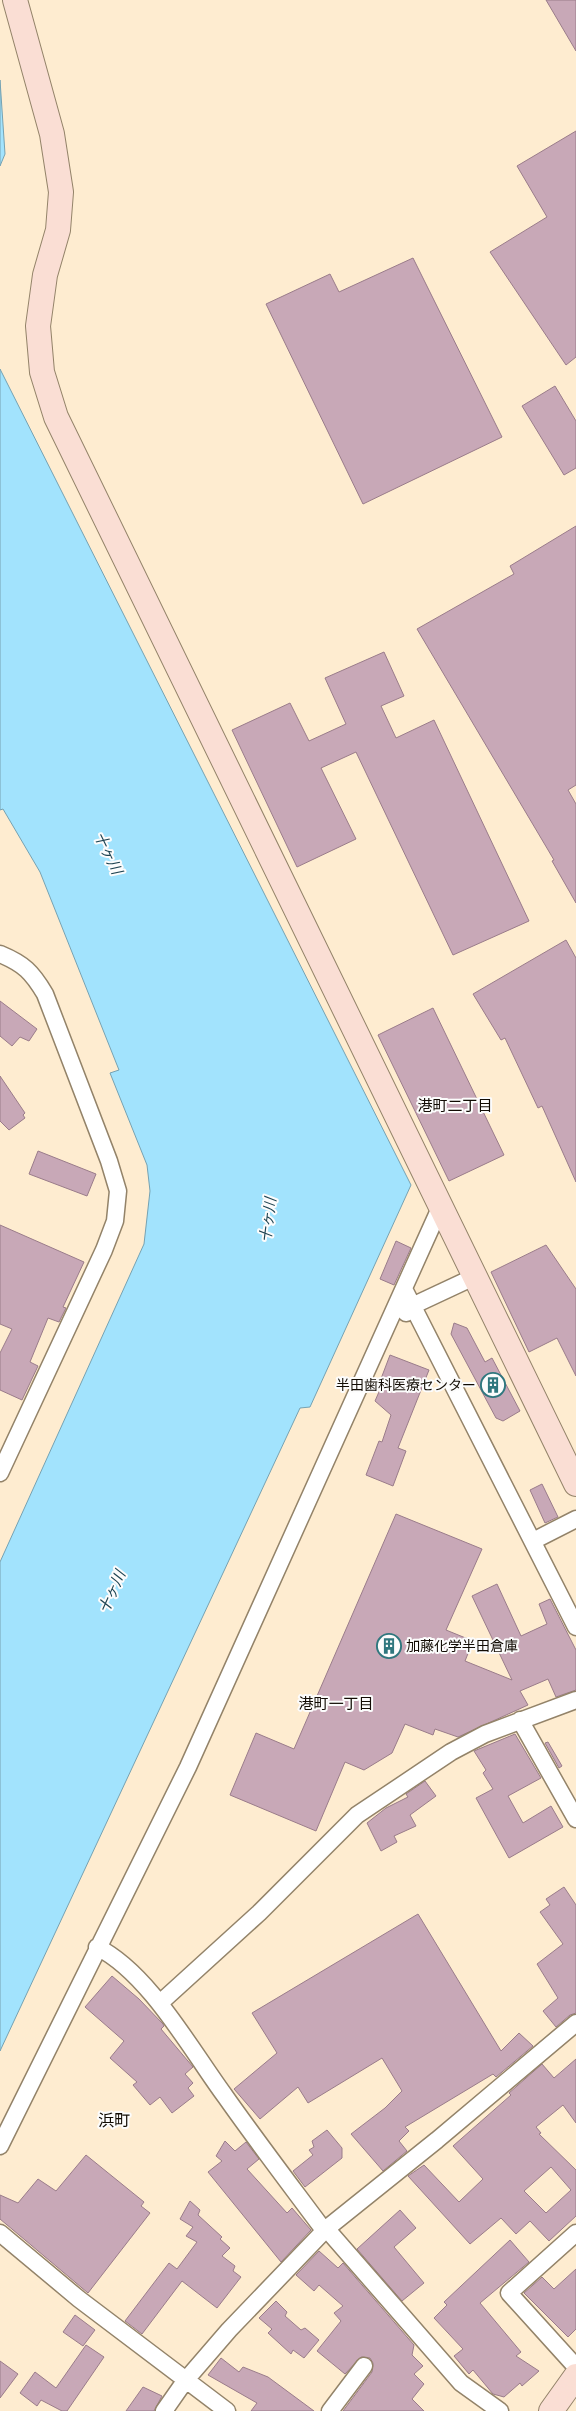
<svg xmlns="http://www.w3.org/2000/svg" width="576" height="2411" font-family="'Roboto Condensed','Noto Sans JP',sans-serif">
  <style>
    .water { fill: #a2e3fd; stroke: #76a2b2 }
    .building { fill: #c8a8b7; stroke: #9a7c8a; fill-rule: evenodd }
    .lines { fill: none; stroke-linecap: round; stroke-linejoin: round }
    .street-casing { stroke: #938369; stroke-width: 19 }
    .secondary-casing { stroke: #938369; stroke-width: 26 }
    .street { stroke: #fff; stroke-width: 16 }
    .secondary { stroke: #faded4; stroke-width: 24 }
    .labels { text-anchor: middle; dominant-baseline: central; stroke-width: 4; stroke-linejoin: round; paint-order: stroke }
    .poi-label { font-size: 14px; fill: #110b03; stroke: #fcfcfc; text-anchor: end }
    .water-label { font-size: 15px; font-style: italic; fill: #1e4452; stroke: #fcfcfc }
    .neighbourhood-label { font-size: 15px; fill: #110b03; stroke: #fcfcfc }
    .quarter-label { font-size: 16px; fill: #110b03; stroke: #fcfcfc }
  </style>
  <rect width="100%" height="100%" fill="#feecd0"/>
  <path class="water" d="M0,80L5,154L0,166Z
    M0,369L411,1185L310,1407L300,1408L0,2051V1562L144,1244L150,1191L147,1165L110,1073L119,1070L40,872L3,809L0,810Z"/>
  <path class="building" d="M546,0H576V51Z
    M576,131V357L566,365L490,252L547,217L517,166Z
    M413,258L502,437L363,504L266,304L330,274L339,292Z
    M555,386L576,421V468L564,475L522,406Z
    M576,526V785L568,790L576,804V903L552,861L554,860L417,629L514,574L510,566Z
    M384,652L404,696L381,706L396,738L434,720L529,921L453,955L356,752L321,768L356,839L297,867L232,730L290,703L309,741L346,724L325,678Z
    M566,940L576,958V1182L542,1106L538,1108L505,1038L501,1040L473,994Z
    M0,1001L37,1029L29,1041L20,1037L12,1046L0,1036Z
    M433,1008L504,1155L449,1181L378,1035Z
    M0,1076L25,1113L23,1115L25,1118L9,1130L0,1121Z
    M38,1151L96,1174L87,1196L29,1174Z
    M0,1225L84,1262L63,1307L66,1308L59,1322L48,1318L30,1362L38,1366L22,1400L0,1390V1353L12,1329L0,1324Z
    M396,1241L411,1248L394,1285L380,1279Z
    M546,1245L576,1289V1376L557,1338L529,1352L491,1272Z
    M454,1323L467,1328L485,1362L492,1358L520,1411L503,1421L496,1418L451,1334Z
    M390,1355L429,1370L398,1448L406,1451L393,1486L366,1475L379,1441L382,1442L391,1415L375,1401L382,1385L379,1384Z
    M542,1484L558,1517L545,1523L530,1490Z
    M396,1514L482,1549L446,1630L473,1641L465,1661L512,1680L472,1596L497,1584L521,1636L547,1624L539,1604L550,1599L576,1650V1690L556,1697L548,1679L520,1691L528,1705L458,1737L435,1729L433,1735L405,1724L392,1753L364,1770L345,1762L316,1831L230,1795L256,1733L294,1749Z
    M515,1734L541,1778L508,1796L523,1823L551,1806L563,1827L509,1858L476,1798L493,1789L483,1773L486,1770L474,1751Z
    M548,1742L562,1766L559,1768L545,1743Z
    M425,1781L436,1796L410,1815L416,1826L394,1836L397,1842L381,1851L367,1823L386,1808L408,1797L406,1794Z
    M564,1887L576,1905V2013L570,2015L556,2027L543,2011L558,1998L537,1964L563,1944L540,1912L550,1905L546,1899Z
    M418,1914L501,2051L519,2033L533,2046L496,2077L493,2074L405,2127L409,2131L399,2141L407,2151L383,2171L351,2134L385,2108L402,2091L382,2058L308,2103L298,2087L260,2119L234,2089L277,2053L252,2013Z
    M112,1976L139,1999L163,2024L164,2026L161,2029L193,2067L185,2074L193,2083L188,2088L194,2096L172,2113L160,2097L150,2105L133,2085L137,2082L110,2058L124,2041L85,2007Z
    M576,2059V2123L563,2105L536,2127L541,2133L539,2134L576,2170V2216L549,2241L530,2221L516,2234L501,2218L470,2244L408,2176L424,2165L459,2202L483,2179L453,2146L511,2095L509,2093L542,2064L554,2078ZM551,2167L571,2190L546,2213L524,2191Z
    M327,2130L342,2148V2158L305,2187L293,2171L313,2155L309,2150L314,2147L312,2141Z
    M225,2141L235,2151L246,2142L259,2159L247,2169L287,2213L292,2208L311,2230L281,2262L208,2172L222,2161L216,2156Z
    M86,2155L144,2202L141,2206L150,2213L88,2293L0,2219V2195L18,2203L38,2179L56,2191Z
    M190,2201L200,2210L198,2215L222,2237L220,2239L230,2248L222,2256L235,2266L233,2271L241,2277L217,2308L182,2281L142,2334L125,2321L169,2263L177,2269L197,2242L186,2236L193,2227L180,2219Z
    M400,2210L416,2228L394,2247L424,2283L402,2301L357,2249Z
    M510,2240L529,2262L480,2303L521,2352L516,2356L539,2371L522,2386L520,2383L504,2397L493,2394L473,2370L469,2374L454,2356L463,2349L434,2318L447,2305L444,2302Z
    M319,2251L338,2268L343,2263L414,2345L412,2355L423,2366L414,2374L424,2384L412,2399L424,2411H343L372,2372L373,2363L370,2358L361,2357L345,2374L317,2351L341,2321L334,2313L343,2306L319,2285L314,2291L296,2275Z
    M576,2269V2329L568,2337L524,2293L542,2277L554,2289Z
    M276,2301L287,2312L285,2316L301,2330L305,2328L319,2340L304,2358L293,2350L291,2354L268,2333L272,2329L259,2318Z
    M75,2315L95,2330L83,2346L63,2332Z
    M86,2345L104,2357L67,2411H62L41,2400L37,2406L20,2393L35,2372L56,2388Z
    M221,2358L239,2372L243,2367L268,2377L314,2411H251L257,2403L208,2375Z
    M0,2361L18,2374L0,2398Z
    M143,2387L162,2396L154,2411H126Z"/>
  <g class="lines">
    <defs>
      <path id="street" d="M0,954C24,964 32,972 45,994L109,1161L118,1191L115,1221L104,1250L0,1473
        M404,1289L576,1627
        M406,1313L412,1306L474,1277
        M533,1541L576,1519
        M520,1720L576,1819
        M97,1947C149,1973 191,2050 225,2096C256,2140 288,2182 320,2225L331,2234L461,2383L500,2411
        M160,2003L259,1913L357,1815L451,1752L485,1734L576,1700
        M0,2146L188,1767L440,1208
        M0,2233L79,2299L227,2411
        M576,2233L509,2293L576,2367
        M164,2411L185,2381L229,2330L326,2229L437,2140L576,2023
        M330,2411L364,2366"/>
      <path id="secondary" d="M15,0L52,134L61,192L58,230L45,275L38,326L42,372L56,417L576,1484
        M551,2411L576,2376"/>
    </defs>
    <use href="#street" class="street-casing"/>
    <use href="#secondary" class="secondary-casing"/>
    <use href="#street" class="street"/>
    <use href="#secondary" class="secondary"/>
  </g>
  <defs>
    <symbol id="building-ring" viewBox="-11 -11 22 22"><circle r="9.5" fill="#fcfcfc" stroke="#2f777e" stroke-width="1.5"/><path d="M-4-6H4V6H1V3H-1V6H-4ZM-2.5-4.3h1.7v1.8h-1.7ZM.8-4.3h1.7v1.8H.8ZM-2.5-1h1.7V.8h-1.7ZM.8-1h1.7V.8H.8Z" fill="#2f777e"/></symbol>
  </defs>
  <g fill-rule="evenodd">
    <use href="#building-ring" x="479" y="1371" width="28" height="28"/>
    <use href="#building-ring" x="375" y="1632" width="28" height="28"/>
  </g>
  <g class="labels">
    <g class="poi-label">
      <text x="476" y="1385">半田歯科医療センター</text>
      <text x="406" y="1646" text-anchor="start">加藤化学半田倉庫</text>
    </g>
    <g class="water-label">
      <text transform="translate(108 853) rotate(64)">十ヶ川</text>
      <text transform="translate(268 1220) rotate(-83)">十ヶ川</text>
      <text transform="translate(112 1592) rotate(-66)">十ヶ川</text>
    </g>
    <g class="neighbourhood-label">
      <text x="455" y="1106">港町二丁目</text>
      <text x="336" y="1704">港町一丁目</text>
    </g>
    <g class="quarter-label">
      <text x="114" y="2120">浜町</text>
    </g>
  </g>
</svg>
